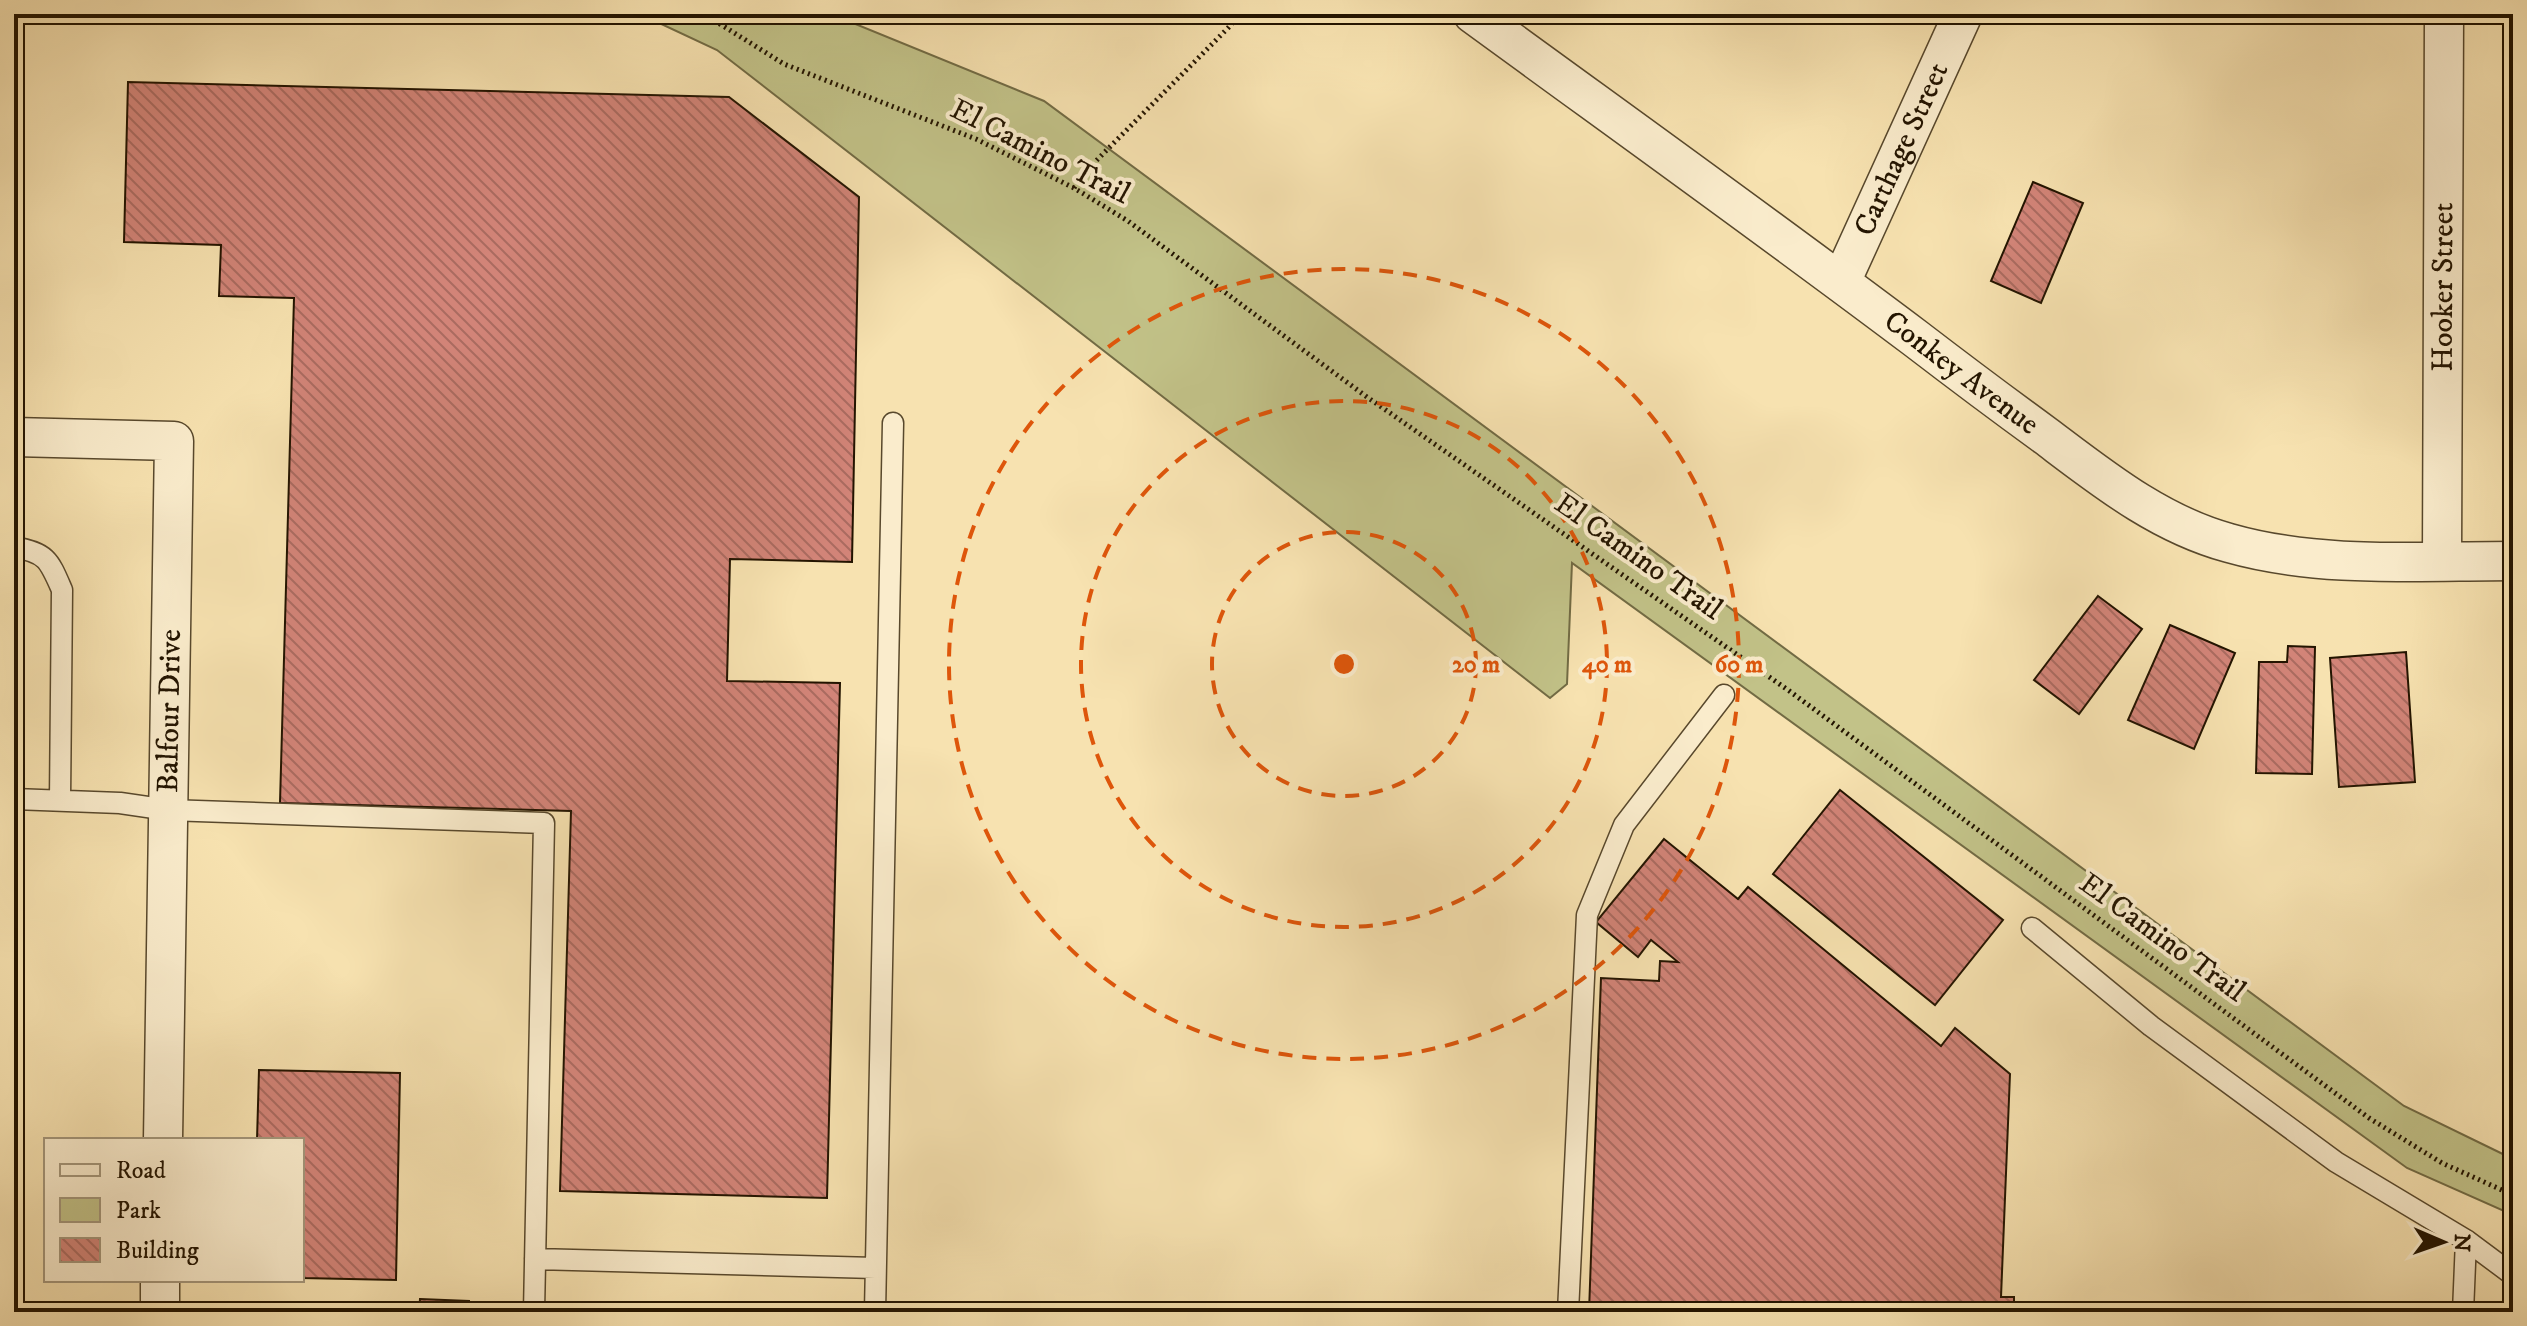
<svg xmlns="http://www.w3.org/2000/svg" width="2527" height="1326" font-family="'IM FELL DW Pica',serif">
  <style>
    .green { fill: #c2c288; stroke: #726b44; stroke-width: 2 }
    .building { fill: url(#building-back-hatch); stroke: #231400; stroke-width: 2 }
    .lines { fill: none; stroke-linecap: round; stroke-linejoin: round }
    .service-casing { stroke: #58482c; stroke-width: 23 }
    .minor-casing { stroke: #58482c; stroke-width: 41 }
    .path { stroke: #231400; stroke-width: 5; stroke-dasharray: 2 4; stroke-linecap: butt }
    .service { stroke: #faeccc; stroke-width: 20 }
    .minor { stroke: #faeccc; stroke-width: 38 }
    .ring { fill: none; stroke: #de560b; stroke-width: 4; stroke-dasharray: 14 10 }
    .labels { text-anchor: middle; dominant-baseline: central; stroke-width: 8; stroke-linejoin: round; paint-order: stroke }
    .street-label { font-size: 30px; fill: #231400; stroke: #faeccc }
    .centre { fill: #de560b; stroke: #faeccc; stroke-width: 4 }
    .ring-label { font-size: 24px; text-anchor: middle; font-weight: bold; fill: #de560b; stroke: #faeccc; stroke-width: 8; stroke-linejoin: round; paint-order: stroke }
  </style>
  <defs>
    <pattern id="building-back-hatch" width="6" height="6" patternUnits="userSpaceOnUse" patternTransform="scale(2)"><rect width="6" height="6" fill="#d28478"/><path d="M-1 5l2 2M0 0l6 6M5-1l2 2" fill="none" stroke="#aa6b60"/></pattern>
  </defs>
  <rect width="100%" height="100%" fill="#f7e2b0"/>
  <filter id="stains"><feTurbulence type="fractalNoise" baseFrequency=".0025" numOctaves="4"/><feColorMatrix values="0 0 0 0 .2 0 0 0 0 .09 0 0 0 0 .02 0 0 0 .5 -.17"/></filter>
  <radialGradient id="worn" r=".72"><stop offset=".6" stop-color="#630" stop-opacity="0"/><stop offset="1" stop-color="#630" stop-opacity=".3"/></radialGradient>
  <path class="green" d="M640,14H831L1044,101L2404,1106L2513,1159V1215L2407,1168L1572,563L1567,684L1550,698L717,50Z"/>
  <path class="building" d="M128,82L729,97L859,197L852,562L730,559L727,681L840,683L827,1198L560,1191L571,811L280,803L294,298L219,296L221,245L124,242Z
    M2033,182L2083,203L2041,303L1991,281Z
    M2098,596L2142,629L2079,714L2034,680Z
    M2170,625L2235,653L2194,749L2128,720Z
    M2288,646L2315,647L2312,774L2256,773L2259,662H2287Z
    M2406,652L2415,782L2339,787L2330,658Z
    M1840,790L2003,920L1935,1005L1773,874Z
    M1664,839L1738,899L1748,887L1941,1046L1955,1028L2010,1074L2001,1297H2014V1312H1589L1601,978L1659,981L1660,961L1678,962L1651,940L1638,957L1596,922Z
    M259,1070L400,1073L396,1280L302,1278V1140H257Z
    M420,1299L469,1301V1312H419Z"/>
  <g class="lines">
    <defs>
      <path id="service" d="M14,547C47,553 49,560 62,590L60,800
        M14,799L120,803L168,810L544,823L534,1312
        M2032,928L2151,1026L2336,1162L2466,1240L2463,1312
        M2466,1240L2513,1275
        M535,1259L875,1268
        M875,1312L893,423
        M1568,1312L1587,915L1624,825L1724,695"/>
      <g id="minor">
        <path id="s1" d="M1473,14C1621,122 1769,228 1915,338C1958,371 2002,404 2046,436C2103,479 2159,524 2229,543C2320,569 2419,561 2513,561"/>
        <path id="s2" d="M1841,282L1963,14"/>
        <path d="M14,437L174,441L163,1140"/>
        <path id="s3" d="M2442,561L2444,14"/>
        <path d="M160,1312V1280"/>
      </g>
    </defs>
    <use href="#service" class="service-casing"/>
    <use href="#minor" class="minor-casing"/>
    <path class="path" d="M704,14L784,64L976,139L1074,188L1128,221L1367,397L1788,690L2369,1118L2442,1163L2513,1195
      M1074,188L1081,176L1228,28L1240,14"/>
    <use href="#service" class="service"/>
    <use href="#minor" class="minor"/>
  </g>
  <g class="ring">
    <circle cx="1344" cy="664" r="132"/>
    <circle cx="1344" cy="664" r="263"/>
    <circle cx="1344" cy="664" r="395"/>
  </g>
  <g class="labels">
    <g class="street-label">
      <text stroke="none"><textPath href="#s2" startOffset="146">Carthage Street</textPath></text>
      <text transform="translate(1040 152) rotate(27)">El Camino Trail</text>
      <text stroke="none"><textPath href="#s3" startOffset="274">Hooker Street</textPath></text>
      <text stroke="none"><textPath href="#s1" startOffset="606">Conkey Avenue</textPath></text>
      <text transform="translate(1638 557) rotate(35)">El Camino Trail</text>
      <text transform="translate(170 711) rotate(-89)">Balfour Drive</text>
      <text transform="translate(2162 938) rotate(36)">El Camino Trail</text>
    </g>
  </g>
  <circle cx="1344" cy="664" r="12" class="centre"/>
  <g class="ring-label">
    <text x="1476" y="672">20 m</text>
    <text x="1607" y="672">40 m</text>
    <text x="1739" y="672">60 m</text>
  </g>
  <rect width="2527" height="1326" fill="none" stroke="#f7e2b0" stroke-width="48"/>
  <rect x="16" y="16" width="2495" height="1294" fill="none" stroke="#231400" stroke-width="4"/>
  <rect x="24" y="24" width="2479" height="1278" fill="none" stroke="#231400" stroke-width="2"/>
  <rect x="44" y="1138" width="260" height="144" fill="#faeccc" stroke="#a4967a" stroke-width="2"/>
  <rect x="60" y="1164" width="40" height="12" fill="#faeccc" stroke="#a4967a" stroke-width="2"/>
  <text x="116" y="1178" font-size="24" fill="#231400">Road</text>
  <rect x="60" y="1198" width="40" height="24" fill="#c2c288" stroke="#a4967a" stroke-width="2"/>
  <text x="116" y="1218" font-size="24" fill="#231400">Park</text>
  <rect x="60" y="1238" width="40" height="24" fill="url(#building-back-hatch)" stroke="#a4967a" stroke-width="2"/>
  <text x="116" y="1258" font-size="24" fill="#231400">Building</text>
  <g transform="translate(2443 1242) rotate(92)" stroke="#faeccc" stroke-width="6" paint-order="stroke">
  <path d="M0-6L14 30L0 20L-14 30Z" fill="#231400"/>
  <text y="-12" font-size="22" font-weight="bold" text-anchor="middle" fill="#231400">N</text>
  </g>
  <rect width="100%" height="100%" filter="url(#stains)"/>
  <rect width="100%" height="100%" fill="url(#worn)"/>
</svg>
